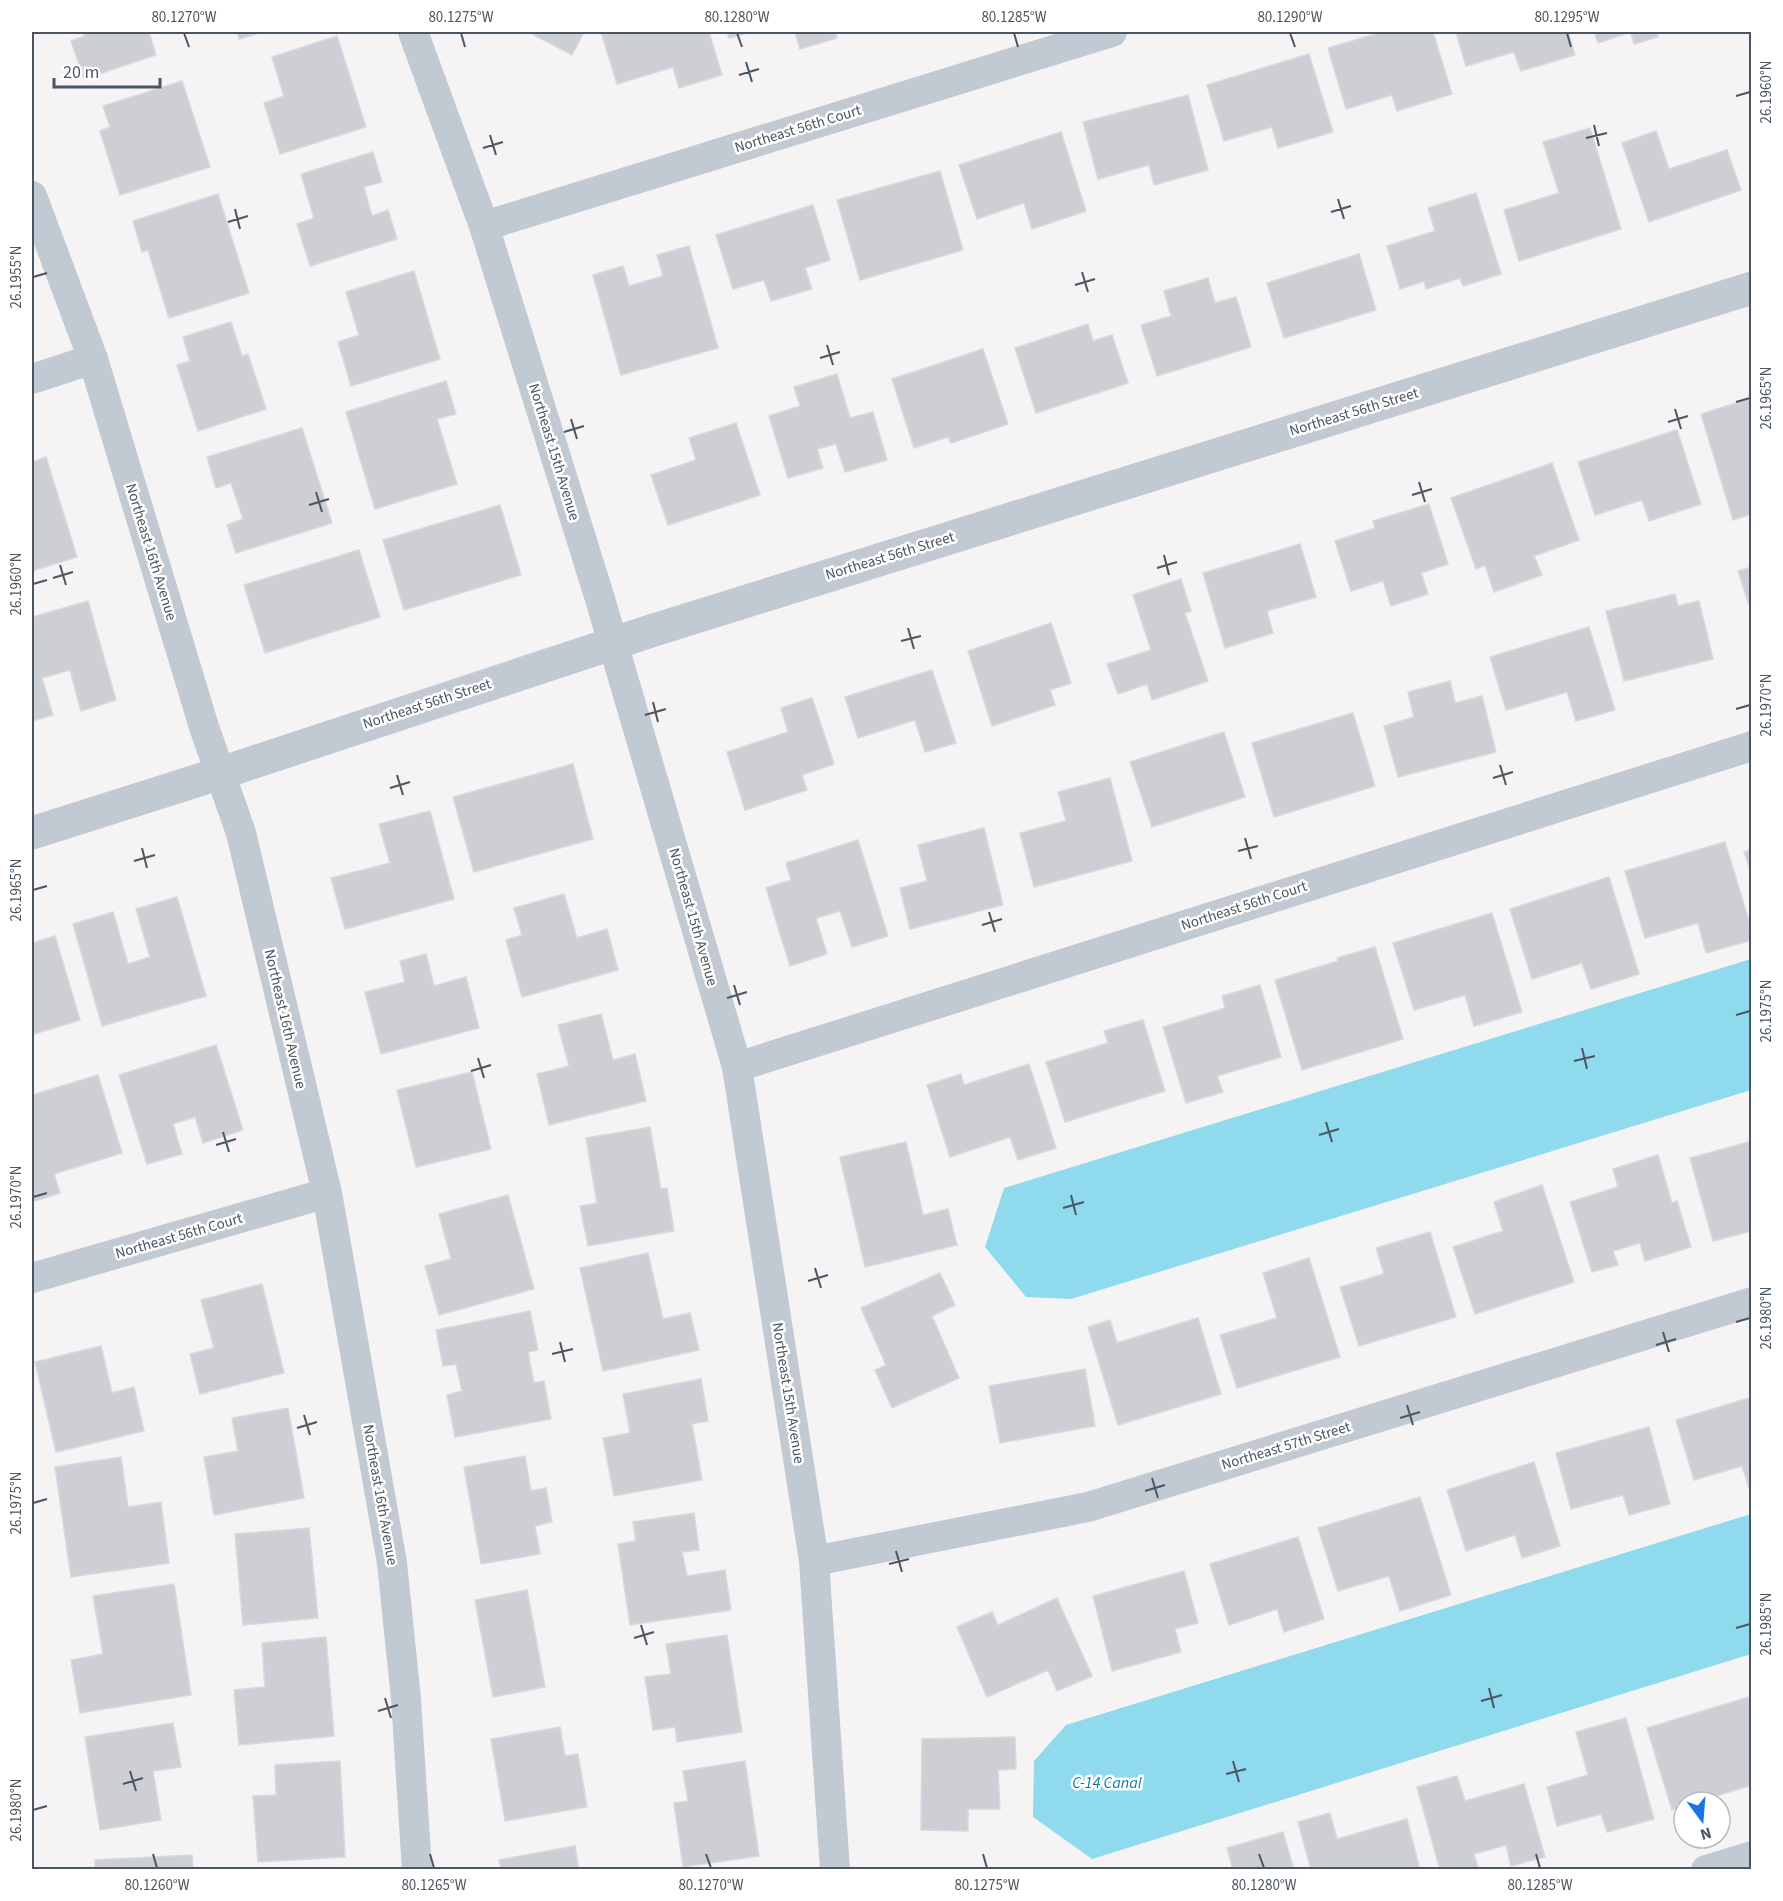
<svg xmlns="http://www.w3.org/2000/svg" width="1783" height="1901" font-family="'Source Sans 3',sans-serif">
  <style>
    .water { fill: #90daee }
    .building { fill: #cdcfd5; stroke: #d7d9de; stroke-width: 1.5 }
    .lines { fill: none; stroke-linecap: round; stroke-linejoin: round }
    .minor { stroke: #c1cad2; stroke-width: 30 }
    .tertiary { stroke: #c1cad2; stroke-width: 33 }
    .ticks { fill: none; stroke: #4a5661; stroke-width: 2 }
    .labels { text-anchor: middle; dominant-baseline: central; stroke-width: 5; stroke-linejoin: round; paint-order: stroke }
    .street-label { font-size: 15px; fill: #4a5661; stroke: #fff }
    .water-label { font-size: 16px; font-style: italic; fill: #0c7c9b; stroke: #fff }
    .neatline { fill: none; stroke: #4a5661; stroke-width: 2 }
    .ticks-label { font-size: 15px; text-anchor: middle; fill: #4a5661 }
  </style>
  <rect width="100%" height="100%" fill="#f5f3f3"/>
  <path class="water" d="M1751,959V1090L1071,1299L1026,1297L985,1247L1004,1188Z
    M1751,1514V1654L1092,1859L1033,1817L1034,1761L1066,1725Z"/>
  <path class="building" d="M83,32H149L156,55L84,79L71,41L84,36Z
    M237,32H263L239,39Z
    M533,32H584L572,55L532,34Z
    M601,32H709L722,75L679,88L673,67L617,84Z
    M727,32H751L729,38Z
    M795,32H835L837,38L800,49Z
    M1382,32H1433L1452,94L1397,111L1392,95L1346,109L1328,48Z
    M1456,32H1568L1575,55L1521,71L1514,52L1466,66Z
    M1594,32H1657L1658,37L1634,44L1631,32L1598,43Z
    M337,36L366,127L280,154L264,103L284,96L272,57Z
    M1309,54L1333,132L1278,148L1272,127L1224,141L1207,85Z
    M182,81L210,167L120,195L100,131L110,127L103,106Z
    M1188,95L1208,170L1154,185L1149,165L1098,179L1083,122Z
    M1590,128L1621,229L1519,261L1504,210L1559,193L1543,142Z
    M1656,131L1669,169L1727,150L1741,190L1649,222L1622,143Z
    M1061,132L1086,211L1032,229L1024,203L977,219L959,165Z
    M373,152L382,182L364,187L372,216L388,210L397,239L310,266L297,224L314,218L301,174Z
    M940,171L963,250L860,280L837,200Z
    M1476,193L1501,274L1463,286L1460,278L1426,289L1424,281L1400,289L1387,246L1435,231L1428,208Z
    M218,194L249,293L169,318L148,250L142,252L133,221Z
    M813,205L830,260L805,268L812,289L771,301L764,280L733,289L716,235Z
    M689,246L718,348L621,375L593,275L623,266L629,286L663,276L657,255Z
    M1359,254L1376,310L1284,338L1267,283Z
    M414,271L440,359L351,386L338,342L359,335L346,292Z
    M1208,278L1215,303L1236,297L1251,347L1157,376L1141,325L1171,316L1164,291Z
    M231,322L242,356L248,354L266,409L198,431L177,365L190,361L183,337Z
    M1088,324L1093,341L1112,335L1128,383L1036,413L1015,348Z
    M983,349L1008,424L951,443L948,437L914,448L892,379Z
    M837,374L850,418L873,412L887,460L845,472L836,444L817,449L823,468L788,478L769,416L800,406L794,387Z
    M446,381L456,414L437,419L457,484L375,509L346,412Z
    M1752,398V514L1733,520L1701,414Z
    M736,423L760,495L668,525L651,475L696,460L689,438Z
    M302,428L332,523L236,553L227,525L243,519L231,483L216,488L207,457Z
    M1677,430L1701,504L1649,521L1642,500L1595,515L1578,462Z
    M46,457L77,557L32,571V462Z
    M1552,463L1579,540L1534,556L1542,575L1494,592L1485,565L1476,569L1451,498Z
    M1429,504L1448,564L1421,573L1428,594L1391,606L1383,581L1351,591L1335,541L1375,528L1373,521Z
    M500,505L521,575L404,610L383,540Z
    M1300,544L1316,597L1267,611L1273,633L1225,648L1203,573Z
    M359,550L380,617L265,653L244,585Z
    M1752,567V614L1738,571Z
    M1181,579L1191,611L1185,613L1208,681L1152,700L1147,684L1118,694L1107,664L1151,650L1133,595Z
    M1675,594L1678,606L1699,601L1713,659L1624,681L1606,611Z
    M88,601L116,700L81,711L70,670L42,678L53,715L32,721V617Z
    M1051,623L1071,683L1050,690L1055,705L992,726L968,651Z
    M1589,627L1615,710L1576,721L1567,692L1506,710L1490,657Z
    M932,670L956,743L925,752L915,720L858,738L845,697Z
    M1450,681L1455,703L1482,696L1496,752L1398,777L1384,726L1414,717L1408,692Z
    M812,698L834,764L802,775L807,790L745,810L727,752L788,732L781,708Z
    M1353,713L1375,786L1274,817L1252,743Z
    M1224,732L1245,797L1152,827L1130,762Z
    M573,764L593,839L474,872L453,797Z
    M1110,778L1132,861L1034,887L1020,833L1066,821L1058,792Z
    M430,811L454,899L345,929L331,878L390,863L379,824Z
    M984,828L1003,905L910,929L900,888L927,881L918,845Z
    M858,840L888,936L852,947L840,911L816,918L827,954L790,966L766,888L791,880L786,863Z
    M1725,842L1752,931V940L1706,953L1698,923L1645,938L1625,871Z
    M1752,849V875L1744,852Z
    M1609,877L1639,974L1591,989L1582,963L1532,979L1510,909Z
    M564,894L577,938L607,929L618,970L522,997L506,940L522,935L514,908Z
    M177,897L206,996L102,1026L73,924L113,912L128,964L150,957L136,909Z
    M1492,913L1522,1012L1474,1026L1465,995L1414,1010L1393,943Z
    M55,936L80,1020L34,1034L32,1026V943Z
    M1375,947L1403,1039L1302,1070L1275,980L1338,961L1337,958Z
    M426,954L434,986L466,977L479,1028L381,1054L365,992L405,982L400,961Z
    M1260,985L1281,1057L1217,1076L1223,1092L1186,1103L1163,1027L1225,1008L1222,996Z
    M601,1014L613,1060L635,1054L646,1101L549,1125L537,1074L569,1066L558,1025Z
    M1143,1020L1165,1091L1065,1122L1046,1062L1108,1043L1104,1031Z
    M216,1045L243,1130L203,1143L195,1117L173,1124L182,1154L147,1164L119,1075Z
    M1029,1064L1056,1148L1018,1160L1010,1137L950,1157L927,1085L961,1074L964,1085Z
    M472,1072L491,1149L416,1167L397,1090Z
    M98,1075L122,1153L54,1174L60,1193L32,1202V1095Z
    M650,1127L661,1189L667,1188L674,1231L588,1246L580,1206L597,1203L586,1138Z
    M1752,1141V1231L1713,1241L1690,1158Z
    M906,1142L923,1215L948,1209L957,1245L865,1267L840,1157Z
    M1658,1155L1672,1203L1677,1201L1691,1247L1645,1261L1640,1243L1613,1251L1618,1265L1592,1272L1570,1202L1618,1187L1613,1169Z
    M1542,1185L1574,1282L1475,1314L1453,1247L1503,1231L1494,1202Z
    M508,1195L534,1289L439,1315L425,1266L451,1259L439,1214Z
    M1430,1232L1456,1317L1359,1346L1340,1287L1384,1274L1376,1248Z
    M648,1253L663,1319L690,1313L699,1350L603,1371L580,1268Z
    M1309,1258L1340,1357L1237,1388L1220,1335L1277,1318L1263,1273Z
    M940,1273L955,1305L932,1316L959,1378L892,1408L875,1370L886,1365L861,1308Z
    M262,1284L284,1373L200,1394L190,1354L214,1348L201,1300Z
    M530,1311L538,1350L528,1352L534,1383L544,1381L551,1419L455,1437L447,1395L462,1391L456,1364L443,1366L436,1330Z
    M1198,1318L1221,1394L1118,1425L1088,1327L1110,1320L1117,1343Z
    M101,1346L112,1393L134,1387L144,1431L56,1452L35,1362Z
    M1085,1369L1095,1426L1000,1443L989,1386Z
    M701,1379L708,1421L692,1424L702,1480L614,1496L603,1438L630,1433L623,1394Z
    M1752,1397V1488H1749L1742,1466L1694,1480L1676,1420Z
    M288,1408L304,1498L214,1515L204,1457L238,1451L232,1418Z
    M1649,1427L1670,1504L1629,1515L1623,1495L1571,1509L1556,1453Z
    M525,1456L531,1491L546,1488L552,1522L535,1526L540,1554L481,1564L464,1467Z
    M121,1457L128,1507L161,1502L169,1563L71,1577L55,1467Z
    M1534,1462L1560,1546L1522,1558L1515,1535L1466,1551L1447,1490Z
    M1420,1497L1451,1595L1400,1611L1389,1576L1338,1591L1318,1528Z
    M694,1513L699,1550L682,1552L687,1576L725,1570L731,1610L630,1625L618,1544L636,1541L633,1522Z
    M309,1528L318,1618L243,1625L235,1534Z
    M1298,1537L1324,1619L1284,1632L1277,1609L1229,1625L1210,1564Z
    M1184,1571L1198,1623L1175,1629L1181,1652L1112,1671L1093,1596Z
    M174,1584L191,1695L80,1713L71,1660L103,1654L93,1596Z
    M527,1590L545,1687L493,1697L475,1600Z
    M1057,1598L1092,1676L1057,1691L1048,1670L987,1697L957,1627L992,1612L998,1625Z
    M727,1635L742,1732L677,1742L675,1727L653,1730L645,1677L671,1674L666,1644Z
    M326,1637L334,1736L239,1745L234,1690L265,1687L262,1643Z
    M1749,1697L1752,1704V1785L1697,1802H1684V1806L1672,1810L1647,1728Z
    M1626,1718L1654,1819L1607,1832L1601,1814L1557,1826L1547,1787L1588,1775L1576,1732Z
    M173,1723L181,1767L153,1771L161,1820L100,1830L85,1737Z
    M560,1727L565,1756L578,1754L587,1807L505,1821L491,1739Z
    M1015,1737L1016,1769L998,1770L1000,1809H968V1831L921,1830L922,1739Z
    M340,1761L345,1857L258,1862L253,1796L276,1795L275,1765Z
    M745,1761L759,1856L683,1867L674,1803L688,1801L683,1771Z
    M1457,1776L1465,1801L1524,1784L1545,1857L1511,1866L1506,1845L1474,1854L1479,1870H1440L1417,1787Z
    M1330,1813L1337,1839L1407,1819L1420,1870H1311L1298,1822Z
    M1283,1832L1294,1870H1233L1227,1848Z
    M575,1846L579,1870H501L499,1860Z
    M192,1855L193,1870H95V1860Z"/>
  <g class="lines">
    <path class="minor" d="M413,32L484,226L600,599L737,1067L814,1561L835,1870
      M32,196L93,359L204,727L241,833L327,1193L392,1563L406,1699L417,1870
      M484,226L1112,32
      M32,379L93,359
      M737,1067L1752,746
      M32,1278L327,1193
      M814,1561L1088,1507L1752,1302
      M1706,1870L1752,1856"/>
    <path class="tertiary" d="M32,833L221,773L654,630L1752,288"/>
  </g>
  <path class="ticks" d="M184,33L189,47M461,33L465,47M737,33L742,47M1014,33L1018,47M1290,33L1295,47M1567,33L1571,47M746,62L752,82M739,75L759,69M1736,96L1750,92M1594,125L1599,146M490,135L496,155M1586,138L1607,133M483,148L503,142M1338,199L1344,219M235,209L240,229M1331,212L1351,206M228,222L248,216M1082,272L1088,292M33,277L47,273M1075,285L1095,279M827,345L833,365M820,358L840,352M1736,402L1750,398M1675,409L1681,429M571,419L577,439M1668,422L1688,416M564,432L584,426M1419,482L1425,502M316,492L322,512M1412,495L1432,489M309,505L329,499M1164,555L1169,575M60,565L66,585M1157,568L1177,562M53,578L73,572M33,584L47,580M908,628L914,649M901,641L921,636M653,702L658,722M1736,709L1750,705M645,715L666,709M1500,765L1506,785M397,775L403,795M1493,778L1513,772M390,788L410,782M1245,838L1251,859M142,848L147,868M1238,851L1258,846M134,861L155,855M33,890L47,886M989,912L995,932M982,925L1002,919M734,985L740,1005M727,998L747,992M1736,1015L1750,1011M1582,1048L1587,1069M478,1058L484,1078M1574,1061L1595,1056M471,1071L491,1065M1326,1122L1332,1142M223,1132L229,1152M1319,1135L1339,1129M216,1145L236,1139M1071,1195L1076,1215M33,1197L47,1193M1063,1208L1084,1202M815,1268L821,1288M808,1281L828,1275M1736,1322L1750,1318M1663,1332L1669,1352M560,1342L565,1362M1656,1345L1676,1339M552,1354L573,1349M1407,1405L1413,1425M304,1415L310,1435M1400,1418L1420,1412M297,1428L317,1422M1152,1478L1158,1498M1145,1491L1165,1485M33,1503L47,1499M896,1551L902,1572M889,1564L909,1559M641,1625L647,1645M1736,1628L1750,1624M634,1638L654,1632M1489,1688L1494,1708M385,1698L391,1718M1481,1701L1502,1695M378,1711L398,1705M1233,1761L1239,1782M130,1771L136,1791M1226,1774L1246,1769M123,1784L143,1778M33,1810L47,1806M153,1854L157,1868M430,1854L434,1868M706,1854L711,1868M983,1854L987,1868M1259,1854L1264,1868M1536,1854L1540,1868"/>
  <g class="labels">
    <g class="street-label">
      <text transform="translate(798 129) rotate(-17)">Northeast 56th Court</text>
      <text transform="translate(1354 412) rotate(-17)">Northeast 56th Street</text>
      <text transform="translate(554 452) rotate(73)">Northeast 15th Avenue</text>
      <text transform="translate(151 552) rotate(73)">Northeast 16th Avenue</text>
      <text transform="translate(890 556) rotate(-17)">Northeast 56th Street</text>
      <text transform="translate(427 704) rotate(-18)">Northeast 56th Street</text>
      <text transform="translate(1244 906) rotate(-18)">Northeast 56th Court</text>
      <text transform="translate(693 917) rotate(74)">Northeast 15th Avenue</text>
      <text transform="translate(285 1019) rotate(77)">Northeast 16th Avenue</text>
      <text transform="translate(179 1236) rotate(-16)">Northeast 56th Court</text>
      <text transform="translate(788 1393) rotate(81)">Northeast 15th Avenue</text>
      <text transform="translate(1286 1446) rotate(-17)">Northeast 57th Street</text>
      <text transform="translate(380 1495) rotate(80)">Northeast 16th Avenue</text>
    </g>
    <g class="water-label">
      <text x="1107" y="1783">C-14 Canal</text>
    </g>
  </g>
  <rect width="1783" height="1901" fill="none" stroke="#ffffff" stroke-width="66"/>
  <g transform="translate(1702 1820) rotate(164)"><circle r="28" fill="#ffffff" stroke="#b7bbc0" stroke-width="1.5"/>
  <path d="M0-4.5L10 22L0 15L-10 22Z" fill="#1a73e8"/>
  <text y="-9" font-size="16" font-weight="bold" text-anchor="middle" fill="#4a5661">N</text>
  </g>
  <path d="M54 78v9h106v-9" fill="none" stroke="#4a5661" stroke-width="3"/>
  <text x="63" y="78" font-size="18" fill="#4a5661" stroke="#ffffff" stroke-width="4.5" paint-order="stroke">20 m</text>
  <rect x="33" y="33" width="1717" height="1835" class="neatline"/>
  <g class="ticks-label">
    <text x="184" y="22">80.1270°W</text>
    <text x="461" y="22">80.1275°W</text>
    <text x="737" y="22">80.1280°W</text>
    <text x="1014" y="22">80.1285°W</text>
    <text x="1290" y="22">80.1290°W</text>
    <text x="1567" y="22">80.1295°W</text>
    <text transform="translate(1766 92) rotate(-90)" y="5">26.1960°N</text>
    <text transform="translate(16 277) rotate(-90)" y="5">26.1955°N</text>
    <text transform="translate(1766 398) rotate(-90)" y="5">26.1965°N</text>
    <text transform="translate(16 584) rotate(-90)" y="5">26.1960°N</text>
    <text transform="translate(1766 705) rotate(-90)" y="5">26.1970°N</text>
    <text transform="translate(16 890) rotate(-90)" y="5">26.1965°N</text>
    <text transform="translate(1766 1011) rotate(-90)" y="5">26.1975°N</text>
    <text transform="translate(16 1197) rotate(-90)" y="5">26.1970°N</text>
    <text transform="translate(1766 1318) rotate(-90)" y="5">26.1980°N</text>
    <text transform="translate(16 1503) rotate(-90)" y="5">26.1975°N</text>
    <text transform="translate(1766 1624) rotate(-90)" y="5">26.1985°N</text>
    <text transform="translate(16 1810) rotate(-90)" y="5">26.1980°N</text>
    <text x="157" y="1890">80.1260°W</text>
    <text x="434" y="1890">80.1265°W</text>
    <text x="711" y="1890">80.1270°W</text>
    <text x="987" y="1890">80.1275°W</text>
    <text x="1264" y="1890">80.1280°W</text>
    <text x="1540" y="1890">80.1285°W</text>
  </g>
</svg>
